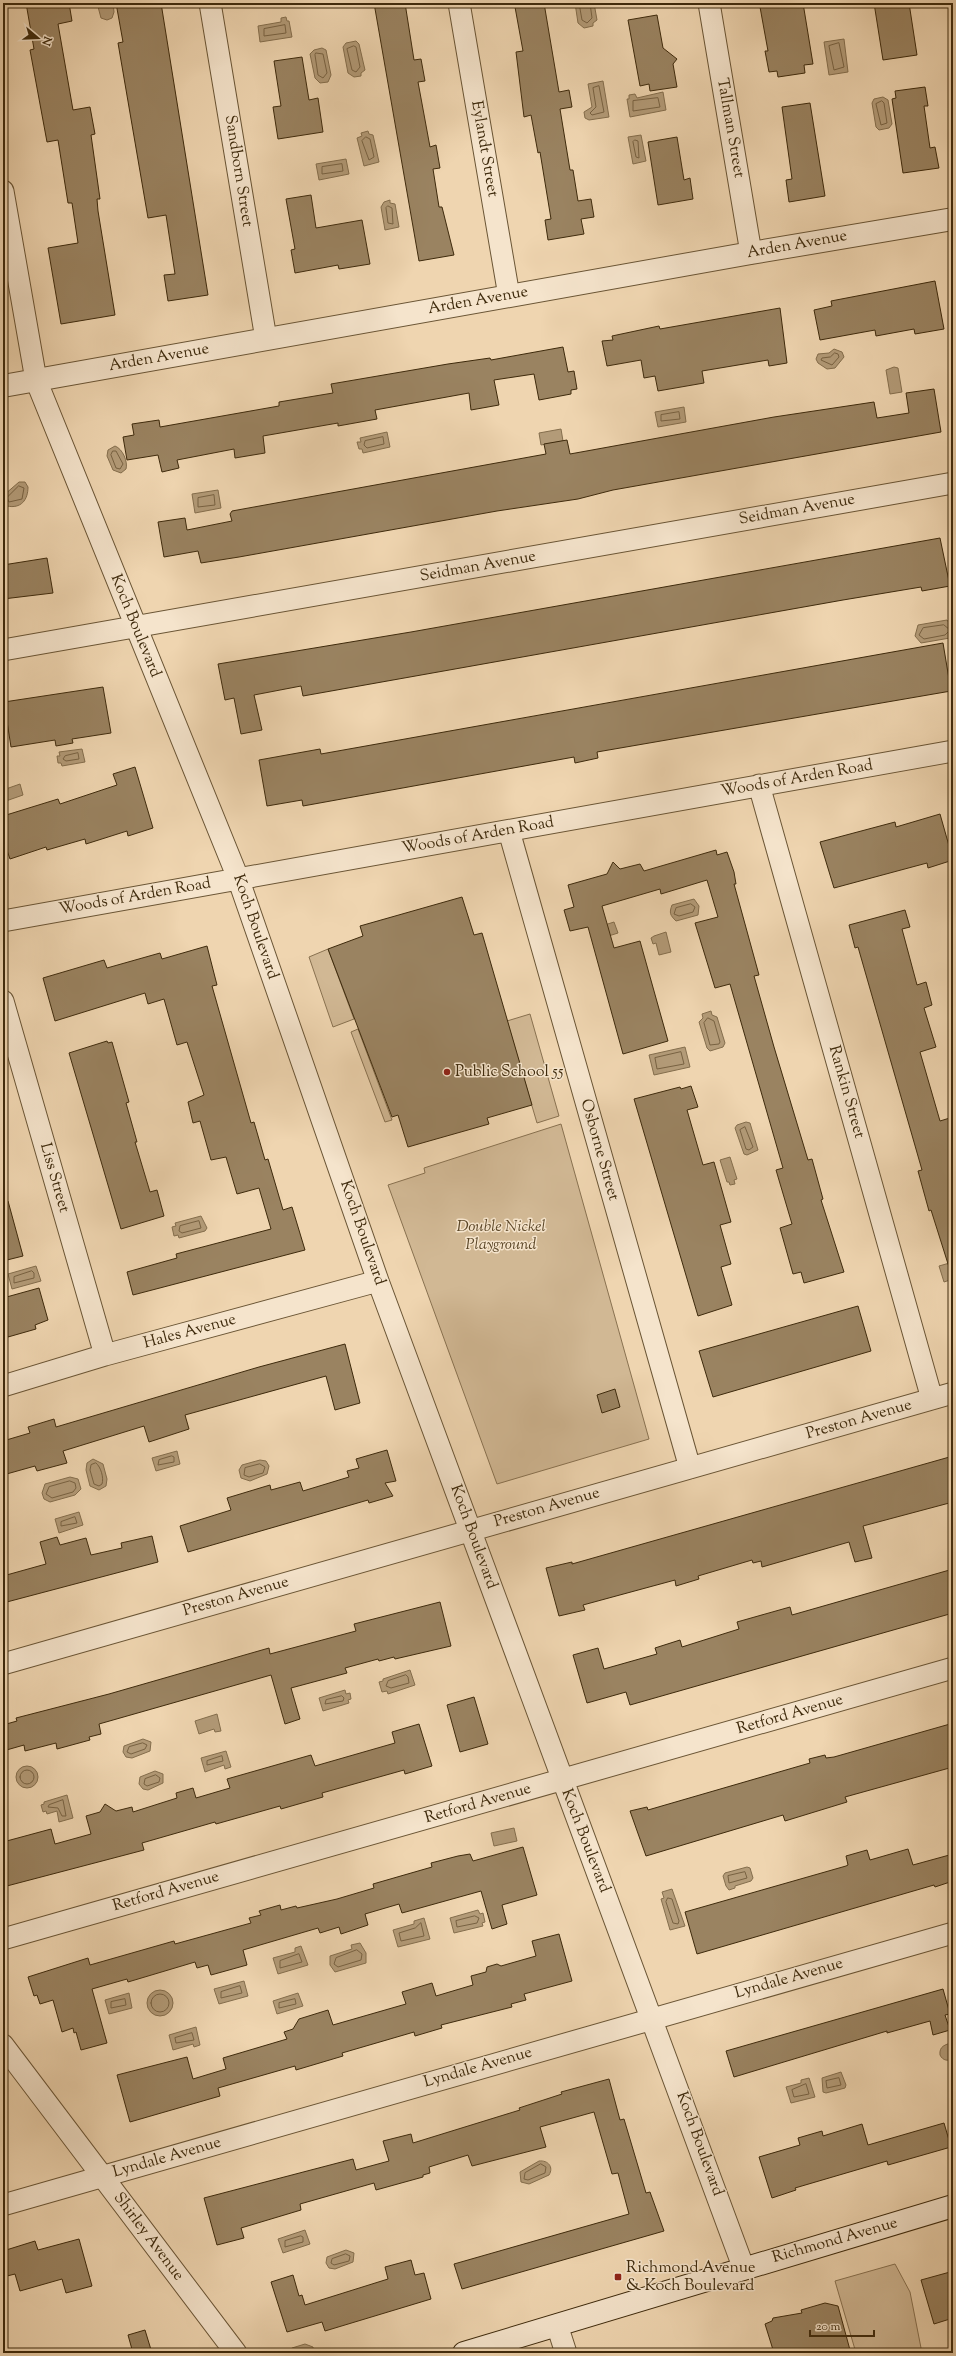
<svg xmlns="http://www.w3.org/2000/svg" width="956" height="2356" font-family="'Sorts Mill Goudy',serif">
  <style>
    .green { fill: #d1b894; stroke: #887150 }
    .water { fill: #b39b78; stroke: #846e4d }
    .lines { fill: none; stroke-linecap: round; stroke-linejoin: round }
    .shore { stroke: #786242; stroke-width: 1 }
    .building { fill: #9a8361; stroke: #3e2a0c }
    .minor-casing { stroke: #6a5535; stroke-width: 23 }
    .tertiary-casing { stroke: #6a5535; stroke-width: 24 }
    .secondary-casing { stroke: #3e2a0c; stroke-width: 24 }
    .minor { stroke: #f5e4cc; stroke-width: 21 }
    .tertiary { stroke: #f5e4cc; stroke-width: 22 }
    .secondary { stroke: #f5e4cc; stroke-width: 22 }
    .poi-dot { fill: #8f2418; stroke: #f5e4cc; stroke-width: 1.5 }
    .labels { text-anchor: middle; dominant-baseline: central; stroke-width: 3; stroke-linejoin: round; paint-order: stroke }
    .street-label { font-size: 16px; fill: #3e2a0c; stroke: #f5e4cc }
    .poi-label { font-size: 16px; fill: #3e2a0c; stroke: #f5e4cc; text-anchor: start }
    .park-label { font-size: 16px; font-style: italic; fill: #5b4627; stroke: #f5e4cc }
  </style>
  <rect width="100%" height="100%" fill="#efd5b0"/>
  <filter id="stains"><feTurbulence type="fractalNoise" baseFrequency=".005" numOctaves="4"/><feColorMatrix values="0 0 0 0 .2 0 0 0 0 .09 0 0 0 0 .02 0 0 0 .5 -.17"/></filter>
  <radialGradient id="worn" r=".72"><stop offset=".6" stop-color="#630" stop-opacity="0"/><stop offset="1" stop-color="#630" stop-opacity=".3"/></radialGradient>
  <path class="green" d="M328,949L354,1019L333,1027L309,957Z
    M530,1014L559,1116L537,1123L507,1021Z
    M358,1029L392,1120L385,1122L351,1032Z
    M561,1124L649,1439L497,1484L388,1185L425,1173L424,1168Z
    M895,2264L910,2292L922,2353H856L835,2281Z"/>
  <path class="water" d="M97,3H113L114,12L112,18L107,20L101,18Z
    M575,3H594L597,20L593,23V26L584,28L578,23Z
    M286,17L287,21H289L292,37L260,42L258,26L281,22V18Z
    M844,39L848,72L829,75L824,42Z
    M356,41L359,44L365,70L361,73V76L354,77L348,73L343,47L346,43Z
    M322,48L326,50L331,75L328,82L320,83L315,78L310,54L314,50Z
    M603,81L609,117L589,120L585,118L584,112L592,107L588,84Z
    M663,92L666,110L630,117L627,99H629V95L635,94L637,98Z
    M883,97L888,100L892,124L889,128L879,130L876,127L872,103L874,99Z
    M368,131L369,134L373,135L379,162L364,166L357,138L362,136L361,133Z
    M641,135L646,161L633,164L628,137Z
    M346,159L349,174L319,180L316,164Z
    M390,200V203L395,204L399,227L385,230L381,207L384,202Z
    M834,349L842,352L844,357L835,368L827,369L818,363L816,359L818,354L829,353Z
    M894,367L898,368L902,392L890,394L886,370Z
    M684,407L686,422L658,427L655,412Z
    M561,429L563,441L541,445L539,433Z
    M387,432L390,447L363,453L362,449H359L357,442H361L360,438Z
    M115,446C123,449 128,462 126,469L121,473L113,470L107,456L108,450Z
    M19,482H25L28,487C28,500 21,509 7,506L3,501L4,495Z
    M218,490L221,508L195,513L192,494Z
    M947,620L953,628L950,638L921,643L915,636L918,625Z
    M82,749L85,762L62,766L61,763H58L57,756H60L59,752Z
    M20,784L23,795L3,802V790Z
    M694,899L699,906L698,915L676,921C670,915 669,913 672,905Z
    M614,922L618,933L596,940L592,929Z
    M666,932L671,952L659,955L656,943L653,944L651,938L654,936Z
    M711,1011L712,1015L717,1017L725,1043L723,1047L710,1051L707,1048L699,1022L703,1018L702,1014Z
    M685,1047L690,1067L654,1075L649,1055Z
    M746,1122L750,1123L758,1150L747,1155L744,1154L735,1128L737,1125Z
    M730,1157L737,1179L734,1180L735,1184L730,1185L729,1182H727L720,1160Z
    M201,1216L207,1228L205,1231L179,1238L178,1235L174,1236L172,1227L176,1226L175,1223Z
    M953,1262V1279L944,1282L939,1266Z
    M36,1266L41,1281L12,1289L8,1274Z
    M177,1451L180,1464L156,1471L152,1458Z
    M93,1459L103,1464L107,1479L106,1486L99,1490L90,1486L86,1470L87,1463Z
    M260,1460L266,1461L269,1466L267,1474L250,1481L241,1478L239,1470L242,1465Z
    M70,1477L78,1479L81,1489L75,1495L50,1502L44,1499L42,1493L45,1484Z
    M79,1512L83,1525L59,1533L55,1519Z
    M410,1670L415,1685L388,1694L387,1691L382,1692L379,1682L383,1681V1679Z
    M345,1690L346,1694L350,1693L351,1699L348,1700L349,1703L323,1711L319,1698Z
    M217,1714L221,1731L215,1732L214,1729L199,1734L195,1721Z
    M143,1739L151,1742L150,1751L132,1758L126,1757L123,1752L124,1746Z
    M226,1751L231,1767L225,1769L224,1765L205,1772L201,1758Z
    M16 1777a11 11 0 1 1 22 0a11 11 0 1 1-22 0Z
    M155,1771L163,1774V1783L148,1790L143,1789L139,1784L140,1777Z
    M67,1795L73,1818L59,1822L57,1811L47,1814L46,1811L43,1812L41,1805L44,1804V1802Z
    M514,1828L517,1841L494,1846L491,1833Z
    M747,1867L750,1868L753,1878L751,1881L735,1886V1888L729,1890L726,1886L723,1876L725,1873Z
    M672,1889L685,1926L670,1930L661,1899L664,1898L662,1892Z
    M478,1910L480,1914L483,1913L485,1922L482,1923L483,1926L454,1933L450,1918Z
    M424,1918L430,1939L398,1947L393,1930L414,1924V1921Z
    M360,1943L366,1953V1963L335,1972L330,1965V1956L352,1949L351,1945Z
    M301,1946L308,1965L278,1974L273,1958L295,1952V1948Z
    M244,1981L248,1996L219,2004L214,1989Z
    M147 2003a13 13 0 1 1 26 0a13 13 0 1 1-26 0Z
    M129,1993L132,2008L109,2014L105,2000Z
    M298,1993L303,2006L277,2014L273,2001Z
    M196,2027L200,2045L194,2047L193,2044L173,2050L169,2035Z
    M953,2042V2059C948,2061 943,2061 940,2055C939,2046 945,2045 953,2042Z
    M841,2072L846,2085L845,2088L826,2093L823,2092L822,2078Z
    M809,2078L815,2097L791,2103L786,2087L801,2083V2080Z
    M539,2161C548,2160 554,2167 549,2175L529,2184L521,2182L520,2172Z
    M305,2230L310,2244L283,2253L278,2239Z
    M346,2250L354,2253L353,2262L335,2269L329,2268L326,2263L327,2257Z
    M305,2344L313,2347L314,2353H286L292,2348Z"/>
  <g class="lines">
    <path class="shore" d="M579,3L582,20L587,23L592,18L590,3
      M285,25L286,33L264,36V29Z
      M839,43L844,67L834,70L829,46Z
      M354,46L356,47L360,67L356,72L352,70L347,49Z
      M316,53L323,54L327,73L323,78L318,75L315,55Z
      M599,86L604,112L592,115L590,113L596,107L593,88Z
      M658,98L660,107L633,111V101Z
      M882,101L884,103L887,123L881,125L876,104Z
      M366,137L370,139L374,157L369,160L362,141Z
      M635,140L638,141L639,158L636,157L633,142Z
      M342,164L343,171L322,174V167Z
      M388,206L392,208L393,224L388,223L386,208Z
      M835,353L838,354L839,357L832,365L821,360L822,358L830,357Z
      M679,412L680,419L661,421V415Z
      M383,437L384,444L367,448L364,445L365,441Z
      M113,451H116L123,464L120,469L116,468L111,455Z
      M19,486L24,488L22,499L9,502L7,498Z
      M214,495L215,505L198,507V498Z
      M944,625L950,630L945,635L924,639L919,635L923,628Z
      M78,753L79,759L66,761L63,759L65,756Z
      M691,904L695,907L693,912L679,916L674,914L676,908Z
      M708,1018L714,1021L720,1042L719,1044L710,1045L704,1023Z
      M681,1052L684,1064L657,1069L655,1058Z
      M745,1127L753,1147L749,1150L746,1149L740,1130Z
      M199,1221L201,1228L182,1233L179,1231L180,1226Z
      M32,1271L34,1273V1278L14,1283V1277Z
      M172,1456L174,1457V1462L158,1465L159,1460Z
      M96,1463C101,1467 104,1478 102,1484L99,1486L94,1484L90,1470L91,1465Z
      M260,1464L265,1467L263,1473L249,1477L244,1475L245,1468Z
      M70,1481L75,1483L76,1488L73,1492L52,1498L46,1494L49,1487Z
      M75,1517L77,1523L61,1526V1522Z
      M406,1675L408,1677L409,1683L391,1688L386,1686L388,1681Z
      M342,1696L344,1698L343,1701L325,1704L326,1700Z
      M143,1743L147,1745L145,1749L131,1754L127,1752L129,1747Z
      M222,1756L223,1761L207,1765V1761Z
      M20 1777a7 7 0 1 1 14 0a7 7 0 1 1-14 0Z
      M156,1775L160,1778L159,1782L147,1786L144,1784L145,1779Z
      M63,1800L66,1816H62L58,1808L48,1807L49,1805Z
      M745,1872L747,1878L729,1883L728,1876Z
      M668,1898L672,1899L679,1921L678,1924L673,1923L666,1902Z
      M475,1916L479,1918L477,1923L457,1927L456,1921Z
      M421,1923L424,1936L401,1941L399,1933L415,1928Z
      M357,1950L362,1954L361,1960L338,1967L334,1964L336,1958Z
      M299,1954L302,1962L280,1968V1961Z
      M240,1986L242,1993L221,1998V1992Z
      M151 2003a9 9 0 1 1 18 0a9 9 0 1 1-18 0Z
      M125,1999L126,2005L111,2008V2002Z
      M295,1999L296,2004L279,2008V2003Z
      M192,2033L194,2040L176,2043L175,2038Z
      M839,2078L841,2085L827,2088L826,2081Z
      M806,2084L809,2094L794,2097L792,2090Z
      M541,2164L546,2167L545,2173L528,2180L524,2179L525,2173Z
      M301,2236L303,2237V2242L285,2247V2241Z
      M346,2254L350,2256L349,2261L334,2265L331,2263L332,2259Z"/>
  </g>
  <path class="building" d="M26,3H69L72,21L58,24L73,110L90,107L95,134L91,135L100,199H97L98,211L115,315L61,324L48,248L78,243L72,203H68L58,140L47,142L30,50L34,49Z
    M116,3H161L208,295L168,301L164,275L175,274L166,215L148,218L118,43L123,42Z
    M374,3H405L414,60L421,59L425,81L418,82L430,147L436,145L440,168L433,169L439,207H442L454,255L419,261Z
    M544,3L559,92L569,90L572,107L560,109L570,170H573L578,201L591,199L594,217L581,219L584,234L548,240L545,220L551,219L540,152L538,153L531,115L524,117L516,52L523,51L515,7Z
    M763,3H803L813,64L804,65L805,73L778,77L777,71L769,72L765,51H768L760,7H764Z
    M874,3H909L917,55L883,60Z
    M657,15L663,48L677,59L673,64L677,87L650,91L649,84L640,86L628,20Z
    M302,57L309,100L318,98L323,132L278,139L273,107L281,106L274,61Z
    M925,87L928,106H924L930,148L935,147L939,168L903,173L892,99L896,98L895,91Z
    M810,103L825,196L789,202L786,180L792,179L782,107Z
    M677,137L684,180L690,178L693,199L658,205L648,142Z
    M311,195L316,228L362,220L370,264L339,269L338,265L295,273L291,250L295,249L286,199Z
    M935,281L944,329L915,334L914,329L876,336L875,330L820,340L814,310L832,306L831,301Z
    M780,308L787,363L769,366L768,360L702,371L704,383L658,391L655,376L644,378L641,360L607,366L602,341L613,340L612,336L659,326L660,329Z
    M563,347L568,372L574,371L577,389L571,390V394L539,400L534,374L494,380L499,405L471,410L469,393L375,410L377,419L338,426V423L263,436L265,453L235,458L234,449L177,460L179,468L162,472L158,455L127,460L123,437L134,435L132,424L159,420L160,427L279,406V402L333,393L331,384L448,364L490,358L491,360Z
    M934,389L941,432L613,490L578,499L497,511L239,557L201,563L198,551L164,557L158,522L185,518L187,530L232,521L230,514L232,511L546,454L544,444L567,440L570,454L774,417L874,402L877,418L909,413L906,393Z
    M940,538L950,586L922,591L921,587L843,600L303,696L301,686L254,695L262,730L241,734L234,698L225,700L218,664L411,632Z
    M47,558L53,593L3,599V565Z
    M943,643L951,691L597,752L598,758L575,763L574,757L303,806L302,800L267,806L259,760L320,749L321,754Z
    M103,687L111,733L72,739L73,743L56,746L55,740L11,747L4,702Z
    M135,767L153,828L128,836L127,831L86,844L85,839L47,850L46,847L10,859L3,839V816L58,799L60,804L117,785L113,774Z
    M940,814L953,860L928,868L927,863L834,888L820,842L895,822L896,827Z
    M716,850L717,855L727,852L734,872L736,884H734L759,975L754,976L774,1047L808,1160L812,1159L823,1199L821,1200L844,1272L804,1283L801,1272L793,1274L780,1228L792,1224L776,1170L783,1168L730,984L715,988L695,923L718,917L707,880L661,894L660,889L602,906L614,948L640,941L668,1041L623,1054L588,927L570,931L564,910L574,907L568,885L607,874L613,862L620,869L640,864L644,871Z
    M462,897L474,935L482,933L532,1105L487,1118L489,1124L408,1147L398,1115L392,1117L328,949L363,936L360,926Z
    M905,910L910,927L902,929L917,985L926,982L932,1005L924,1008L936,1047L920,1052L940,1121L953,1117V1267H949L931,1210L929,1211L918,1171L922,1170L858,947L855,948L849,925Z
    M207,946L217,985L212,986L251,1123L254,1122L265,1160L268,1159L283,1210L292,1207L305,1250L133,1295L127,1272L177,1258L176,1254L271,1229L259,1188L237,1194L226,1157L211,1160L200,1121L193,1123L188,1102L204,1095L187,1042L177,1045L164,999L148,1004L145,993L55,1021L43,978L104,960L107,968L160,953L162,959Z
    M107,1041L108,1043L112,1042L129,1102L126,1103L137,1142H135L150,1192L157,1190L164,1216L121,1229L69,1053Z
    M691,1086L698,1107L687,1110L703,1165L714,1162L731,1222L720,1225L731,1264L721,1267L732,1305L698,1316L634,1099L680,1087L681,1089Z
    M8,1201L23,1256L3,1261V1202Z
    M39,1288L48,1320L35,1325L36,1329L8,1337L3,1320V1298Z
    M858,1306L871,1351L713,1397L699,1351Z
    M345,1344L360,1403L335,1410L326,1376L185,1415L189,1429L149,1442L144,1426L63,1451L67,1463L37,1471L35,1466L3,1475V1441L30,1433L28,1427L54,1419L56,1427L259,1367Z
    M615,1389L620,1407L602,1413L597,1395Z
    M387,1450L396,1481L385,1483L393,1496L369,1503L368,1500L188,1552L180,1526L231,1510L227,1498L270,1485L271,1490L300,1482L303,1491L349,1477L347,1471L359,1468L356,1459Z
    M953,1456V1502L863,1526L872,1558L855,1562L849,1542L762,1567L761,1561L753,1563L752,1560L698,1576L699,1579L676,1586L675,1580L583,1605L585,1610L559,1616L546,1568L572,1562V1564Z
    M152,1536L158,1562L3,1603V1576L46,1564L40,1542L57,1537L60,1545L86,1538L91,1555L122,1548L121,1543Z
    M953,1569V1613L630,1705L626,1692L587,1703L573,1655L598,1648L604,1669L657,1654L655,1648L680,1640L682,1647L739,1629L737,1622L790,1607L792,1615Z
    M440,1602L451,1646L395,1659L394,1657L379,1661L378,1659L345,1668L347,1673L291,1688L300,1719L285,1724L271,1675L99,1724L101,1734L89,1737L90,1740L57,1749L56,1743L25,1751L24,1745L3,1751V1725L17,1721L16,1718L109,1694L269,1648L270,1654L356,1631L354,1624Z
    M474,1697L488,1744L460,1752L447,1705Z
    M419,1724L432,1766L405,1774L404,1770L322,1793L323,1797L281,1809L280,1806L216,1824L215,1822L142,1843L144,1850L3,1887V1842L51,1829L55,1844L91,1834L86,1816L100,1812L105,1804L116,1811L132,1807L133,1812L177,1798L176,1793L193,1788L196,1798L230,1788L227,1779L311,1755L315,1766L395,1743L392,1732Z
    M950,1724L953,1734V1767L845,1797L847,1802L785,1821L783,1815L646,1856L630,1811L647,1807L648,1810L810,1763L809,1759L825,1755L826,1758L834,1757Z
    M523,1847L537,1895L502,1905L507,1924L492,1929L481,1891L402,1913L399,1904L365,1914L368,1925L341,1934L339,1927L320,1933L318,1928L243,1950L247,1965L211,1975L208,1965L197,1968L195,1962L128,1982L127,1979L92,1989L107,2043L81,2050L76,2032L74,2033L73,2028L62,2032L53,2000L40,2004L37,1995L34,1996L28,1977L88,1958L90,1965L174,1941L175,1944L251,1923L249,1918L261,1915L259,1911L280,1905L281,1910L296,1906L297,1908L337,1899L374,1888L373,1884L432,1867L431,1863L458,1856L470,1854L473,1861Z
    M908,1849L913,1865L953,1854V1881L935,1887L934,1885L697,1954L685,1912L846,1866L848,1865L846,1856L867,1850L870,1860Z
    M559,1934L572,1981L524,1994L526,2000L511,2004L512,2007L441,2025L442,2028L415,2036L414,2032L342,2053L343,2056L296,2070L295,2066L218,2088L220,2096L130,2122L117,2075L187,2057L193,2079L226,2069L223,2058L287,2039L284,2032L293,2029L299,2019L328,2010L333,2025L406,2004L402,1992L432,1983L436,1996L473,1985L471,1976L486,1972L487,1967L497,1964L501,1966L536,1956L532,1941Z
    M943,1989L950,2014L945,2015L950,2030L933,2035L930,2021L887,2033V2031L734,2077L726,2051Z
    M609,2079L620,2120L624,2119L646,2193L650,2192L664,2231L462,2289L454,2264L629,2214L618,2173L612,2174L594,2112L540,2127L546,2147L472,2166L468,2155L429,2167L430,2173L423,2175V2177L376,2190L374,2183L300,2204L301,2210L241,2228L244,2238L217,2245L204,2198L353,2159L356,2170L389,2161L383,2141L411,2134L413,2143L520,2110L519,2108L562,2094L561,2092Z
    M944,2123L951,2147L888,2165L887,2161L795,2188L796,2190L772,2198L759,2157L800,2145L798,2138L822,2131L823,2136L862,2124L868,2145Z
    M79,2239L92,2286L66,2293L62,2279L20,2291L15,2274L3,2277V2251L35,2241L38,2250Z
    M411,2260L415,2275L424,2273L431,2299L325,2331L322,2322L287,2332L271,2282L293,2275L299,2296L302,2295L305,2305L388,2279L385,2267Z
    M950,2272L953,2283V2318L934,2324L921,2280Z
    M825,2303L838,2306L850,2350L839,2353H774L765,2324L772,2321L773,2318L802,2313L801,2310Z
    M145,2330L152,2353H133L128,2335Z"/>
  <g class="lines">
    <defs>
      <path id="minor" d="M210,3L266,339
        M459,3L509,296
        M709,3L751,253
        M3,191L36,380L238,878L378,1281L744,2269
        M3,650L953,483
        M759,785L932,1399
        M509,831L690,1468
        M3,921L953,751
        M3,1001L105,1355
        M3,1386L105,1355L378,1281
        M3,1664L953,1393
        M3,1939L953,1668
        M3,2045L236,2353
        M3,2205L953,1933
        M557,2325L566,2353"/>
      <path id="tertiary" d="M3,386L751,253L953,219"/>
      <path id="secondary" d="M464,2353L953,2206"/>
    </defs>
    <use href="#minor" class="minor-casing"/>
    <use href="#tertiary" class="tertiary-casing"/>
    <use href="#secondary" class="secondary-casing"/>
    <use href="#minor" class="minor"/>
    <use href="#tertiary" class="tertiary"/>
    <use href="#secondary" class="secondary"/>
  </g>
  <g class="poi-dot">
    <circle cx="447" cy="1072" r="4"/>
    <rect x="614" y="2273" width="8" height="8" rx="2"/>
  </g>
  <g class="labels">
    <g class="street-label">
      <text transform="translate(730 128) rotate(80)">Tallman Street</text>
      <text transform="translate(484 149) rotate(80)">Eylandt Street</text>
      <text transform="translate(238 171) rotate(81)">Sandborn Street</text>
      <text transform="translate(797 245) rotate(-10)">Arden Avenue</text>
      <text transform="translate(478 301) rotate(-10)">Arden Avenue</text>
      <text transform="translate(159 358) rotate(-10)">Arden Avenue</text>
      <text transform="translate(797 510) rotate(-10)">Seidman Avenue</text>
      <text transform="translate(478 567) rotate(-10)">Seidman Avenue</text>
      <text transform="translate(135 626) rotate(68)">Koch Boulevard</text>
      <text transform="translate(797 779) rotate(-10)">Woods of Arden Road</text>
      <text transform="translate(478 836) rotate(-10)">Woods of Arden Road</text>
      <text transform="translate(135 897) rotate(-10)">Woods of Arden Road</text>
      <text transform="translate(255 927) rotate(71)">Koch Boulevard</text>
      <text transform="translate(846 1092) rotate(74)">Rankin Street</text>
      <text transform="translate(599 1150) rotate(74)">Osborne Street</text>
      <text transform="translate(54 1178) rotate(74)">Liss Street</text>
      <text transform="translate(362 1233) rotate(71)">Koch Boulevard</text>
      <text transform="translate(190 1332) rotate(-15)">Hales Avenue</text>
      <text transform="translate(859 1420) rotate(-16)">Preston Avenue</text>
      <text transform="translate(547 1508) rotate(-16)">Preston Avenue</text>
      <text transform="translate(473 1537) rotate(70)">Koch Boulevard</text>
      <text transform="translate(236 1597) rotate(-16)">Preston Avenue</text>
      <text transform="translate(790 1715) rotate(-16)">Retford Avenue</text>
      <text transform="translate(478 1804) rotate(-16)">Retford Avenue</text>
      <text transform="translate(585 1841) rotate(69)">Koch Boulevard</text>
      <text transform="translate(166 1892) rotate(-16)">Retford Avenue</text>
      <text transform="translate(789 1979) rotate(-16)">Lyndale Avenue</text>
      <text transform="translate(478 2068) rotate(-16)">Lyndale Avenue</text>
      <text transform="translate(699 2144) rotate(70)">Koch Boulevard</text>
      <text transform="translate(167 2158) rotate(-16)">Lyndale Avenue</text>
      <text transform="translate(148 2237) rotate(53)">Shirley Avenue</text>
      <text transform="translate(835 2241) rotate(-16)">Richmond Avenue</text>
    </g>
    <g class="poi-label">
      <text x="455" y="1072">Public School 55</text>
      <text x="626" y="2268">Richmond Avenue<tspan x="626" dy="18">&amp; Koch Boulevard</tspan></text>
    </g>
    <g class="park-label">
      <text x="501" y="1227">Double Nickel<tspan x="501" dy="18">Playground</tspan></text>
    </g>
  </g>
  <rect width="956" height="2356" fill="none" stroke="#efd5b0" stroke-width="16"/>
  <rect x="4" y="4" width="948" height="2348" fill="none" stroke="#3e2a0c" stroke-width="2"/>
  <rect x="8" y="8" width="940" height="2340" fill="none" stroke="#3e2a0c"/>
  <g transform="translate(38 38) rotate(109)" stroke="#f5e4cc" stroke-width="3" paint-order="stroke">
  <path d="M0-3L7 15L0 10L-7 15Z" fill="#3e2a0c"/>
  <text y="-6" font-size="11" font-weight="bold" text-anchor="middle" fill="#3e2a0c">N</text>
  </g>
  <path d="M810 2330v6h64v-6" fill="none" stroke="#3e2a0c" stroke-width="2"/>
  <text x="816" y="2330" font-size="12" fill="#3e2a0c" stroke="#f5e4cc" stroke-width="3" paint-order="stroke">20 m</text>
  <rect width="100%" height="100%" filter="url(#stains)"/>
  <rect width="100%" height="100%" fill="url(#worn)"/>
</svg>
